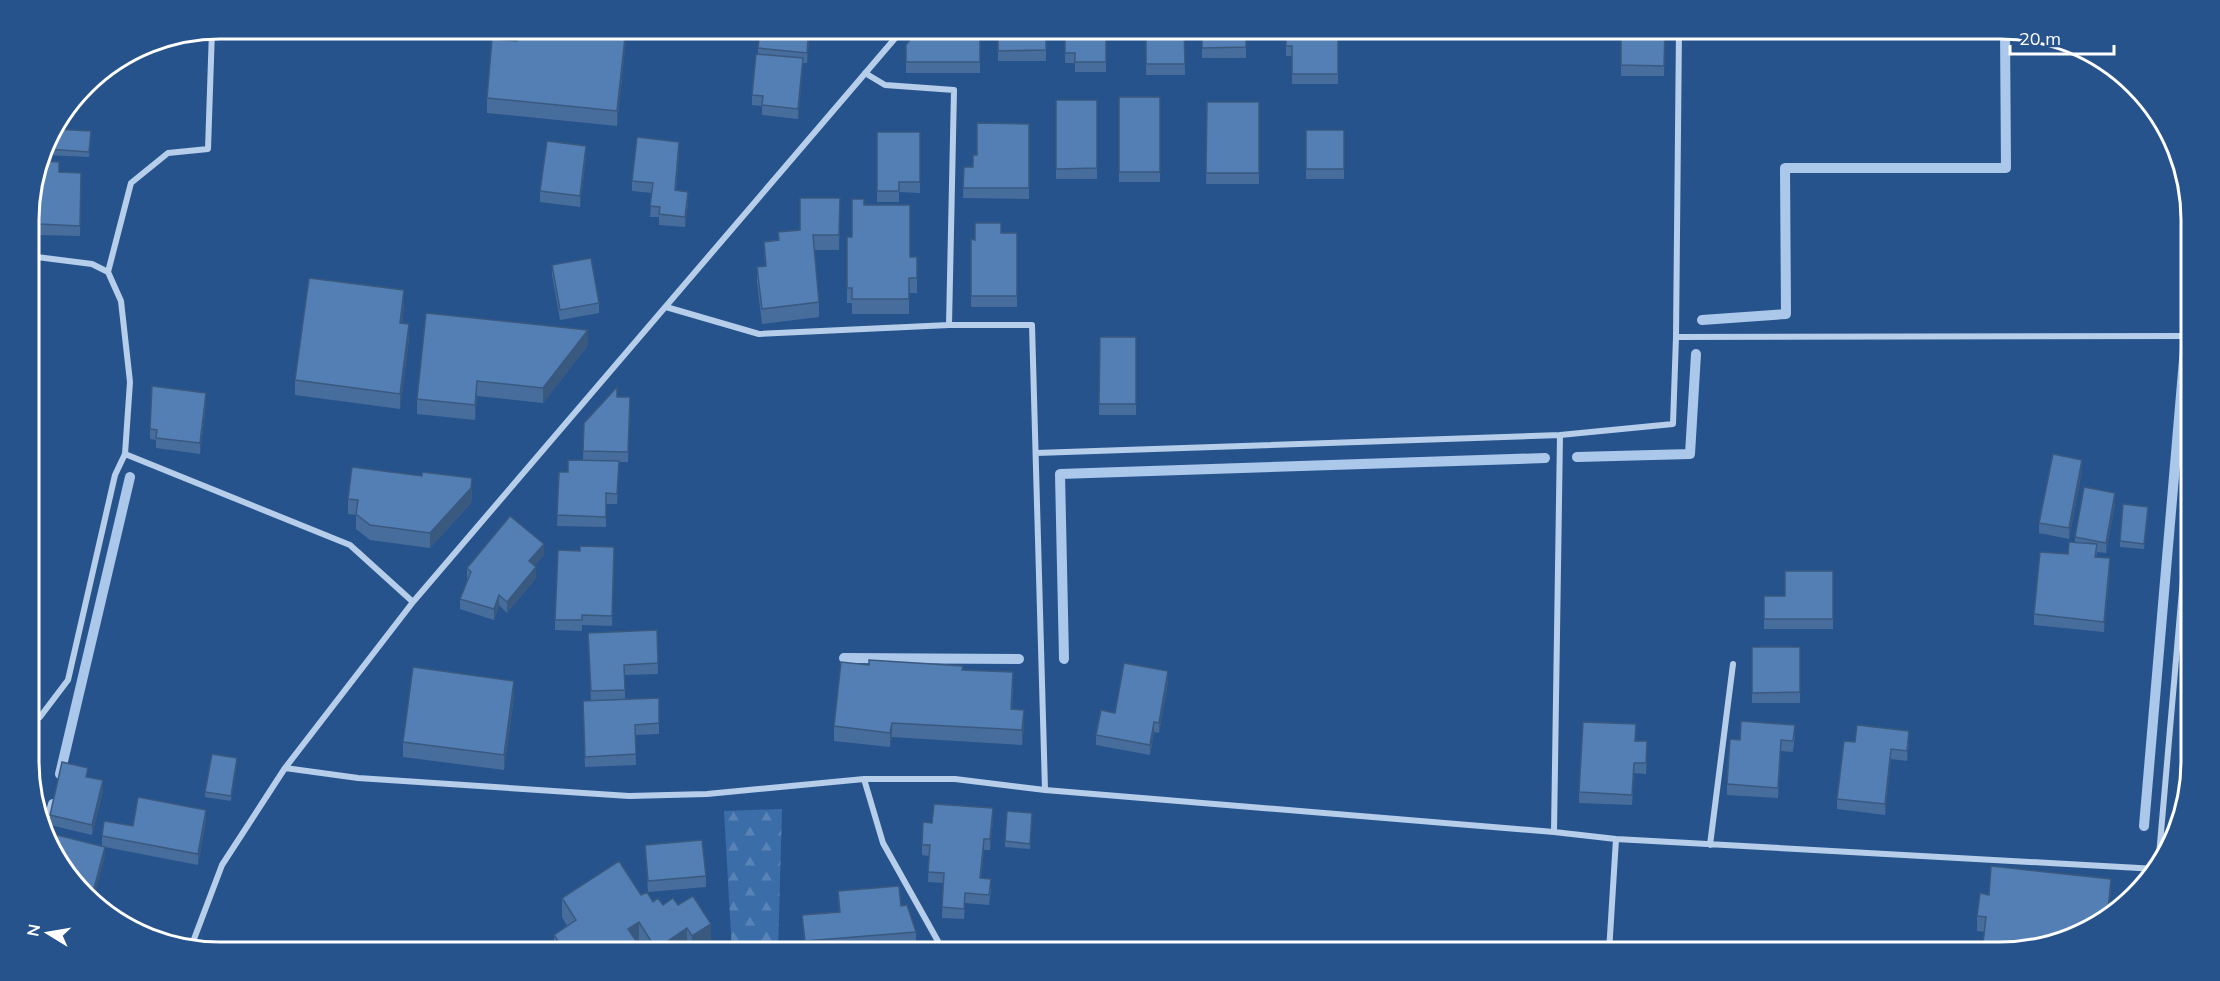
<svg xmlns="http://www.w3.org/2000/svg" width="2220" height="981" font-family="Mulish,sans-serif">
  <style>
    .forest { fill: url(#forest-firs) }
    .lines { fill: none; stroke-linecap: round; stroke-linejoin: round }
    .stream { stroke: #abc8eb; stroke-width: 10 }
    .minor { stroke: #b6ceea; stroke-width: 6 }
    .wall { fill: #476d9c }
    .shaded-wall { fill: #3a597f }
    .building { fill: #537fb5; stroke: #3a597f; stroke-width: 1.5 }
    .rim { fill: none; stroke: #fff; stroke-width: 3 }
  </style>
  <defs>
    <pattern id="forest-firs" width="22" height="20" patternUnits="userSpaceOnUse" patternTransform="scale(1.5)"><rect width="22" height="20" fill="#3b6da9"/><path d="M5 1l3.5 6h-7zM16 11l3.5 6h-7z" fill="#5883b6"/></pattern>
  </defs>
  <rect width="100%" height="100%" fill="#27538d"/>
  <path class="forest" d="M782,809L778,952H732L724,811Z"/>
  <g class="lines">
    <path class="stream" d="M1702,320L1786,314L1785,168H2006L2005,29
      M1577,457L1690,454L1696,354
      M844,658L1019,659
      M1064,659L1060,474L1545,458
      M60,774L130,477
      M2144,826L2190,290
      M47,828L53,804"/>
    <path class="minor" d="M865,73L885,85L954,90L949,325
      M29,256L92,264L108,272L121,301L130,382L125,454L350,545L413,602
      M108,272L131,183L168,153L208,149L212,30
      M666,307L759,334L949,325H1032L1045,790
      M1676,337L2190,336
      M1036,453L1560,435L1673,424L1676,337L1679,29
      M30,722L40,717L68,680L115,475L125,454
      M285,768L358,778L629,796L707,794L864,779H955L1045,790L1554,832L1616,839L2157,869
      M864,779L883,843L944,952
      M1554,832L1560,435
      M1710,845L1733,664
      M2158,867L2191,487
      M191,947L222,865L285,768L413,602L903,29
      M1609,952L1616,839"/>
  </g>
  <path class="wall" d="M627,28L617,126L487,113V98L517,41Z
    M810,28L807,63H803L798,119L762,115V106L752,105V95L758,54V48Z
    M980,28V73H906V45Z
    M998,28H1046V61H998Z
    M1065,28H1106V72H1075V63H1065Z
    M1146,28H1184L1185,75H1146Z
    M1202,28H1246V58H1202Z
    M1286,28H1338V84H1292V56H1286Z
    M1621,28H1665L1664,76H1621Z
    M1119,97H1160V182H1119Z
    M1056,100H1097V179H1056Z
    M1207,102H1259V184H1206Z
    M1029,124V199L963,198L964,167H973L977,155Z
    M1306,130H1344V179H1306Z
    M91,131L89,157L47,155L48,136Z
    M877,132H920V193L899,192V202H877Z
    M679,152L676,190L688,202L685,227L659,225V217H650L652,193L632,191V181Z
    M586,156L580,207L540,202V191Z
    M59,172L81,173L80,236L39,235V227L30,226L31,200Z
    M840,198L839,250H814L819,302V317L762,324L757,282V267L765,266L764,242L778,241V232L800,230Z
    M864,205L910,257H917V293H909V314H852V303H847V237H852Z
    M1017,233V307H971V239L975,240Z
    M552,265L599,303V313L560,320L552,275Z
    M404,305L402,323L409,339L400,409L295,395V380Z
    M1100,337H1136V415H1099Z
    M588,345L543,403L477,396L475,420L417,414V399Z
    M617,397H630L628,462H619L617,504H606V527L557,526L559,472H568L583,460L584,423Z
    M206,403L200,454L156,448V440L150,439V429Z
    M2082,471L2069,539L2039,533V523Z
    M472,493L471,503L430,548L370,540L356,529V515L348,514V499Z
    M2115,504L2106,553L2097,552L2096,557L2110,569L2104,632L2034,625V614L2075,542V537Z
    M2148,513L2144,549L2120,547V541Z
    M544,555L534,566L536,578L507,613L499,605L494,620L460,609V599L468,580L467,579V568Z
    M614,558L612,626L582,625V631L555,630V620Z
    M1833,571V629H1764V596H1785Z
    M657,630L658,674L625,675V699L659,698V734L635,735L636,765L585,767L583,701H591L588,633Z
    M1752,647H1800V703H1752Z
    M869,665L963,670L1013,687L1012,709L1024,725L1022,745L892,737L890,747L834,741V726Z
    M1168,682L1159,733L1154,732L1150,755L1096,745V735L1115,713Z
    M514,696L504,770L403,757V742Z
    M1795,735L1793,752L1781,751L1778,798L1727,795V784L1740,740Z
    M1636,741L1647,752L1646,774L1634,773L1632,805L1579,803V792Z
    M1909,741L1907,761L1891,759L1885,815L1837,809V799L1855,742Z
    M237,763L231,801L205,797V792Z
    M88,777L103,791L92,835L50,825V815Z
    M1032,818L1030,849L1005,847V841Z
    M993,819L990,850H984L981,878L991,889L989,905L965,903L964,919L942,918L943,883L928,882L929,856L922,855V845Z
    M206,820L198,865L105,847V857L102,846V836L133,826Z
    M645,845L706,876V887L648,892Z
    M838,891L901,906L916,932V942L805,952L802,915L839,912Z
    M2111,893L2107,920L2013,952L1985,932L1977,931V916L1989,895Z
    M641,895L653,902L663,905H678L711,943L696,952H690L687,947L679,952H646L639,941L637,942L639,952H554V935L567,926L562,917V898Z"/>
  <path class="shaded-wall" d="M626,28H627L617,126V111Z
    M809,28H810L807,63V53Z
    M803,58V69L798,119V109Z
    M679,142V152L675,200V190Z
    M586,146V156L580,207V196Z
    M688,192V202L685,227V217Z
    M404,290V305L400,338V323Z
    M409,324V339L400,409V394Z
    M588,330V345L543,403V388Z
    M477,381V396L475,420V405Z
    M206,393V403L200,454V443Z
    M2082,460V471L2069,539V528Z
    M472,478V493L471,503L430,548V533Z
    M2115,493V504L2106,553V543Z
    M544,544V555L529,572V561Z
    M2110,558V569L2104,632V622Z
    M536,567V578L507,613V602Z
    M499,595V605L494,620V609Z
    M1168,671V682L1159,733V723Z
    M514,681V696L504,770V755Z
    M1024,710V725L1022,745V730Z
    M1154,722V732L1150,755V745Z
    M892,723V737L890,747V733Z
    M1909,731V741L1907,761V751Z
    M1781,740V751L1778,798V788Z
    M1891,749V759L1885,815V804Z
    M237,758V763L231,801V796Z
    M103,780V791L92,835V825Z
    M993,808V819L990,850V839Z
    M206,810V820L198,865V854Z
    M984,839V850L980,888V878Z
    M105,847V857L94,898L92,896Z
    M2111,879V893L2108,919L2107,920Z
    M639,922V941L628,947V929Z
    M711,924V943L696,952H692V936Z
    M687,928V947L679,952H656V949Z"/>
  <path class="building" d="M519,28H626L617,111L487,98L492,39L517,41Z
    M760,28H809L807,53L758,48Z
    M919,28H980V62H906V45Z
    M998,28H1046V50L998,51Z
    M1065,28H1106V62H1075V53H1065Z
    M1146,28H1184L1185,64H1146Z
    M1202,28H1246V47L1202,48Z
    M1286,28H1338V74H1292V46H1286Z
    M1621,28H1665L1664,66L1621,65Z
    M756,54L803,58L798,109L762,105L763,96L752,95Z
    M1119,97H1160V172H1119Z
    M1056,100H1097V168L1056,169Z
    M1207,102H1259V173H1206Z
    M977,123L1029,124V188H963L964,167H973V155H977Z
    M53,129L91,131L89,152L47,149L48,136Z
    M1306,130H1344V169H1306Z
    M877,132H920V182H899V191H877Z
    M637,137L679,142L675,190L688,192L685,217L659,214L660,207L650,206L653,183L632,181Z
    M547,141L586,146L580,196L540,191Z
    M41,161L59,162V172L81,173L80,226L39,224L40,216H30L31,200Z
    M800,198H840L839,235H813L819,302L762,309L757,267L766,266L764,242L779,240L778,232L800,230Z
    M852,199H864V205H910V257H917V278H909V299H852V288H847V237H852Z
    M975,223H1001V233H1017V296H971V239L975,240Z
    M591,258L599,303L560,310L552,265Z
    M309,278L404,290L400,323L409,324L400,394L295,380Z
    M426,313L588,330L543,388L477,381L475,405L417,399Z
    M1100,337H1136V404H1099Z
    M152,386L206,393L200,443L156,438L157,430L150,429Z
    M617,387V397H630L628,452L583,451L584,423Z
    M2053,454L2082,460L2069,528L2039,523Z
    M568,460L619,461L617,494L606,493V517L557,515L559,472H568Z
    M352,467L422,476V472L472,478L471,488L430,533L370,525L356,514L358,500L348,499Z
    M2084,487L2115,493L2106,543L2075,537Z
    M2123,504L2148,507L2144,544L2120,541Z
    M510,516L544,544L529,561L536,567L507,602L499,595L494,609L460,599L471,572L467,568Z
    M2069,542L2097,544L2095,557L2110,558L2104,622L2034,614L2040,552L2068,554Z
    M580,546L614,547L612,616L582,615V620H555L558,550L580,551Z
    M1785,571H1833V619H1764V596H1785Z
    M657,630L658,663L624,665L625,690L591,691L588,633Z
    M1752,647H1800V692L1752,693Z
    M869,660L963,666L962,670L1013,672L1011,709L1024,710L1022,730L892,723L890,733L834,726L841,662L869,665Z
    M1124,663L1168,671L1159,723L1154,722L1150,745L1096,735L1101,710L1115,713Z
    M413,667L514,681L504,755L403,742Z
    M659,698V723L635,725L636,754L585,757L583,701Z
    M1741,721L1795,725L1793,741L1781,740L1778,788L1727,784L1730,739L1740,740Z
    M1583,722L1636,724L1635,741H1647L1646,763H1634L1632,795L1579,792Z
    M1857,725L1909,731L1907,751L1891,749L1885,804L1837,799L1844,741L1855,742Z
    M212,754L237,758L231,796L205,792Z
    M62,762L88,768L86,777L103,780L92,825L50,815Z
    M138,797L206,810L198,854L102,836L104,821L133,826Z
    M934,804L993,808L990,839H984L980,878L991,879L989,895L965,893L964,909L942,907L944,873L928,872L930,845H922L923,822L932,823Z
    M1007,811L1032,813L1030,844L1005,841Z
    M57,835L105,847L92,896L68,878L55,845Z
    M702,840L706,876L648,881L645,845Z
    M619,861L641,895L647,892L653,902L658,898L663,905L673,898L678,905L693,896L711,924L692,936L687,928L656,949L639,922L628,929L639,945L637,952H565L554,935L576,920L562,898Z
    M1991,866L2111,879L2107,920L2103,921L2091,920L2090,926L2013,952H1982L1986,917L1977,916L1980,893L1989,895Z
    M899,886L901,906L907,905L916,932L805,941L802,915L840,912L838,891Z"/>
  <path d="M0 0H2220V981H0ZM220 39H2000A181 181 0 0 1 2181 220V761A181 181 0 0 1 2000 942H220A181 181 0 0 1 39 761V220A181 181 0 0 1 220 39Z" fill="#27538d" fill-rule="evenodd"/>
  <path class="rim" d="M220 39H2000A181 181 0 0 1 2181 220V761A181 181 0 0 1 2000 942H220A181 181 0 0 1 39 761V220A181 181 0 0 1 220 39Z"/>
  <g transform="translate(48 933) rotate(281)" stroke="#27538d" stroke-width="4.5" paint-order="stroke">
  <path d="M0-4.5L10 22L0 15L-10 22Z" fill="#ffffff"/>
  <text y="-9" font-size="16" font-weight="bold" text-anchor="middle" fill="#ffffff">N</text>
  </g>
  <path d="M2010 45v9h104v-9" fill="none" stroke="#ffffff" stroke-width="3"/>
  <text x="2019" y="45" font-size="18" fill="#ffffff" stroke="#27538d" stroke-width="4.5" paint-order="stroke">20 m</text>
</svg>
